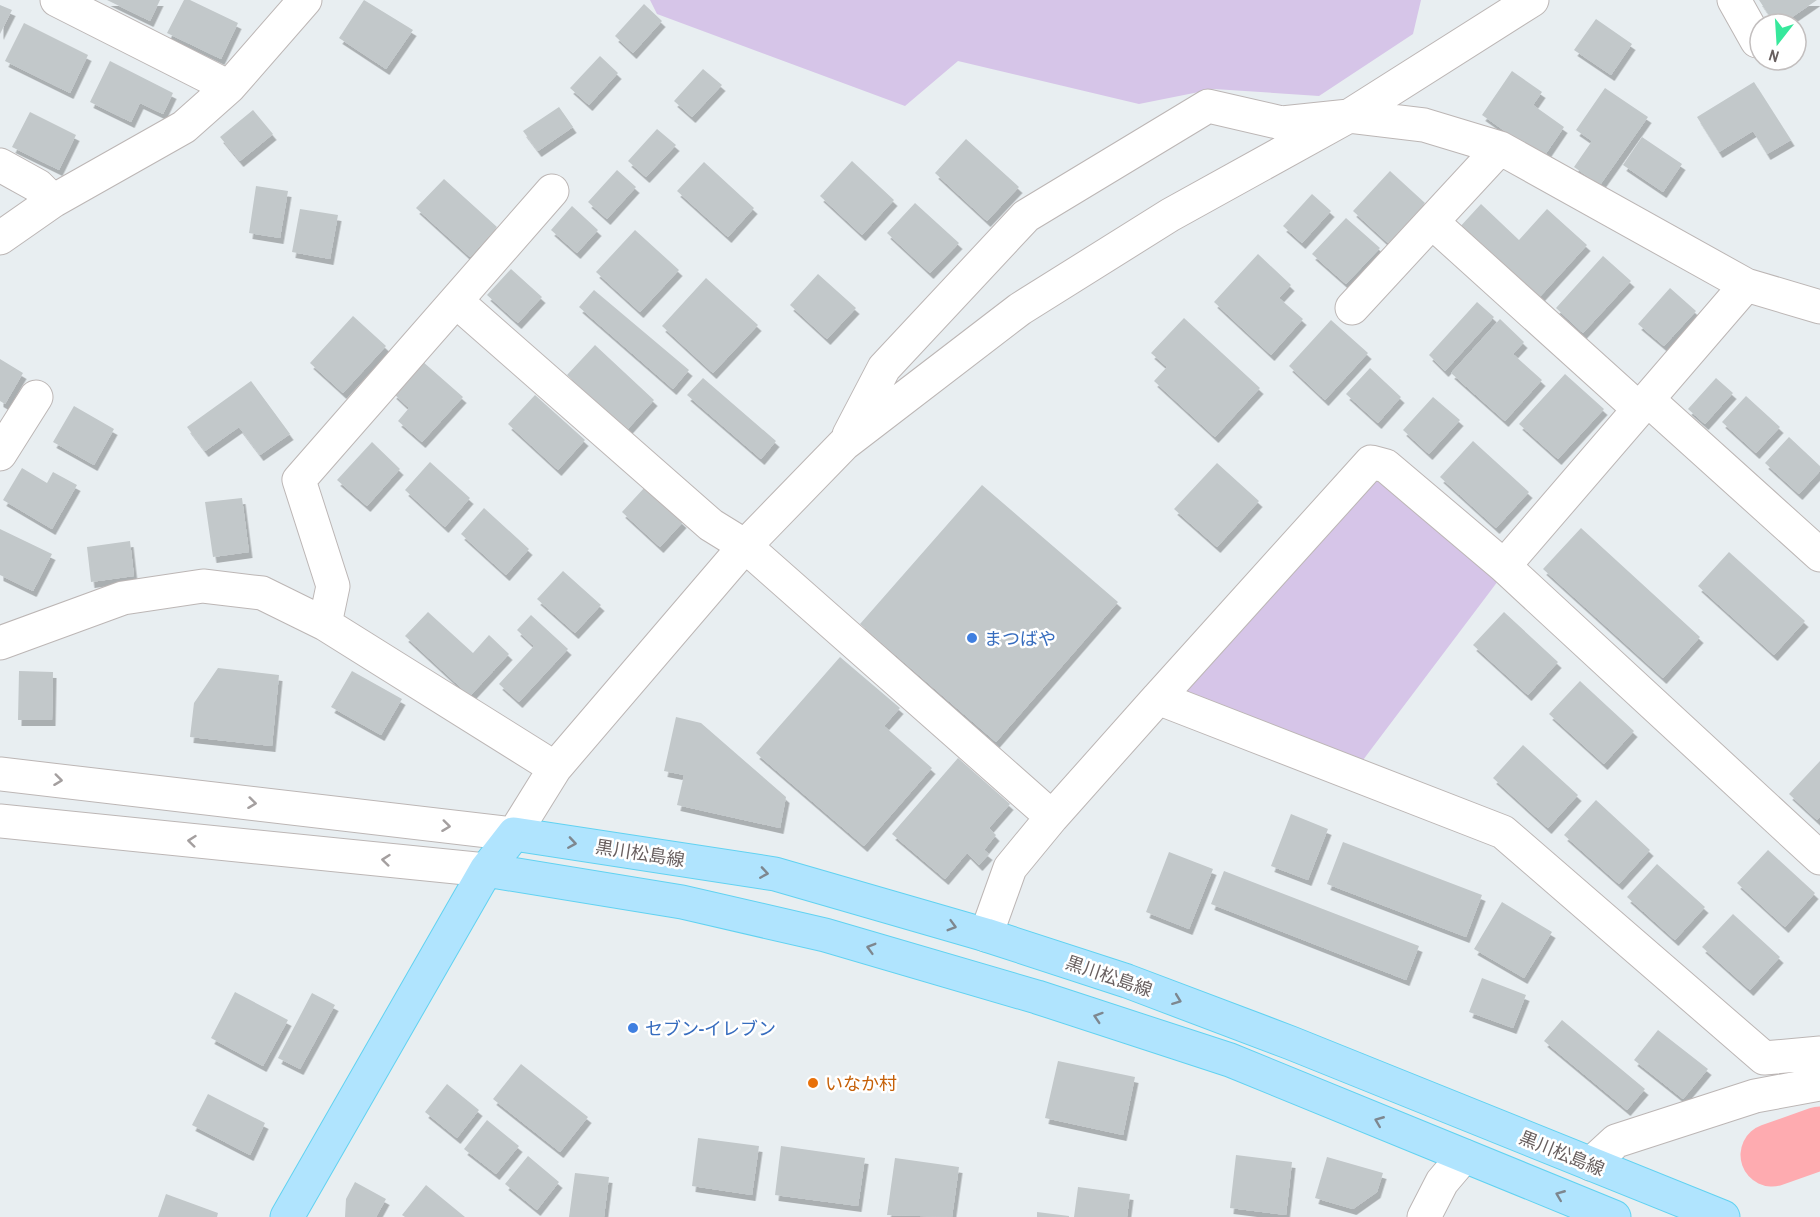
<svg xmlns="http://www.w3.org/2000/svg" width="1820" height="1217" font-family="'Archivo Narrow','Noto Sans JP',sans-serif">
  <style>
    .green { fill: #d6c5e8 }
    .lines { fill: none; stroke-linecap: round; stroke-linejoin: round }
    .river { stroke: #feabb0; stroke-width: 63 }
    .building { fill: #c2c8ca; filter: url(#shadow) }
    .minor-casing { stroke: #bcb6b5; stroke-width: 35 }
    .major-casing { stroke: #61d2f1; stroke-width: 35 }
    .minor { stroke: #fff; stroke-width: 33 }
    .major { stroke: #b0e4fe; stroke-width: 33 }
    .oneway { stroke: #a49f9f }
    .oneway2 { stroke: #7e878f }
    .shop-dot { fill: #3f7fe0; stroke: #fff; stroke-width: 2 }
    .food-dot { fill: #e8710a; stroke: #fff; stroke-width: 2 }
    .labels { text-anchor: middle; dominant-baseline: central; stroke-width: 5; stroke-linejoin: round; paint-order: stroke }
    .shop-label { font-size: 18px; fill: #366cbe; stroke: #fff; text-anchor: start }
    .street-label { font-size: 18px; fill: #685f5f; stroke: #fff }
    .food-label { font-size: 18px; fill: #c56008; stroke: #fff; text-anchor: start }
  </style>
  <defs>
    <filter id="shadow"><feDropShadow dx="3.5" dy="6" stdDeviation="0" flood-color="#0004"/></filter>
  </defs>
  <rect width="100%" height="100%" fill="#e8eef1"/>
  <path class="green" d="M650,0H1421L1413,34L1319,96L1214,89L1139,104L958,61L905,106L657,14Z
    M1376,475L1501,577L1363,760L1180,693Z"/>
  <g class="lines">
    <path class="river" d="M1772,1155L1820,1138"/>
  </g>
  <path class="building" d="M107,0H160L150,21Z
    M184,0H190L238,23L221,59L167,33Z
    M364,0L413,30L386,69L339,38Z
    M1759,0H1817L1782,24H1775Z
    M644,4L662,21L633,53L615,36Z
    M0,5L12,10L0,34Z
    M1596,19L1632,44L1611,75L1574,50Z
    M24,23L88,55L70,93L5,61Z
    M600,56L618,73L589,105L570,88Z
    M110,61L173,93L163,114L140,103L131,122L90,102Z
    M703,69L722,85L692,117L674,101Z
    M1512,71L1542,92L1533,105L1564,127L1543,158L1482,115Z
    M1754,82L1791,140L1767,154L1753,131L1719,152L1697,117Z
    M1605,88L1648,117L1600,185L1574,167L1592,141L1576,130Z
    M559,107L573,127L538,151L523,131Z
    M253,110L273,134L240,161L220,137Z
    M30,112L76,135L59,170L12,147Z
    M657,129L676,145L646,177L628,161Z
    M1642,137L1682,164L1663,192L1623,165Z
    M966,139L1019,187L987,221L935,173Z
    M852,161L894,200L862,235L820,196Z
    M704,162L754,208L728,237L677,191Z
    M617,170L636,187L607,219L588,202Z
    M1390,171L1425,203L1388,243L1353,211Z
    M444,179L497,227L470,257L416,208Z
    M256,186L288,191L280,238L249,233Z
    M1312,194L1331,211L1302,243L1283,226Z
    M915,203L959,243L930,273L887,233Z
    M1481,204L1519,240L1547,209L1587,245L1536,301L1458,229Z
    M572,206L598,230L577,253L551,230Z
    M300,209L338,215L330,259L292,252Z
    M1346,218L1380,248L1346,284L1312,254Z
    M635,230L679,270L640,312L596,272Z
    M1258,254L1291,285L1279,298L1303,319L1271,355L1214,302Z
    M1603,256L1631,281L1583,333L1556,308Z
    M511,269L542,297L518,323L487,295Z
    M818,274L856,308L827,339L790,305Z
    M706,278L758,325L713,373L662,326Z
    M1670,288L1696,311L1664,346L1638,324Z
    M594,290L689,370L673,389L579,307Z
    M1477,302L1494,317L1445,371L1429,355Z
    M353,316L386,346L343,393L310,363Z
    M1184,318L1260,388L1215,437L1154,381L1167,367L1151,353Z
    M1500,319L1524,342L1513,354L1542,380L1505,421L1451,373Z
    M1331,320L1368,353L1325,400L1289,366Z
    M595,345L654,400L627,430L567,375Z
    M0,359L23,373L5,404L0,401Z
    M422,361L463,397L422,442L398,421L409,408L393,393Z
    M1370,368L1401,397L1378,423L1346,394Z
    M1565,374L1604,409L1558,459L1519,424Z
    M703,378L776,441L761,459L687,395Z
    M1716,378L1733,393L1705,424L1688,409Z
    M251,381L290,434L260,455L239,427L205,451L187,427Z
    M535,395L585,440L558,470L508,424Z
    M1746,396L1780,427L1756,453L1722,422Z
    M1433,397L1460,420L1429,454L1403,430Z
    M74,406L114,429L94,465L53,442Z
    M1789,437L1820,466V471L1799,494L1765,463Z
    M1473,441L1529,492L1496,528L1440,477Z
    M372,442L400,469L367,506L337,480Z
    M430,462L470,498L445,527L405,490Z
    M1217,463L1259,501L1217,547L1174,509Z
    M22,468L47,483L53,472L77,485L52,529L3,500Z
    M982,485L1118,602L996,742L860,624Z
    M645,487L683,522L660,547L622,512Z
    M242,498L249,552L213,557L205,502Z
    M484,508L529,549L506,575L461,534Z
    M1581,528L1700,637L1663,678L1543,569Z
    M0,529L52,554L33,591L0,575Z
    M130,541L134,576L91,582L87,547Z
    M1729,552L1805,621L1774,655L1698,586Z
    M563,571L601,605L575,633L537,599Z
    M428,612L473,653L489,635L509,654L470,696L405,636Z
    M1504,612L1558,662L1528,695L1473,645Z
    M531,615L568,649L519,702L499,684L534,646L517,630Z
    M840,657L900,708L884,726L932,768L864,846L756,753Z
    M218,668L279,675L272,746L190,737L194,703Z
    M19,671L53,672L52,720H18Z
    M352,671L402,699L381,735L331,707Z
    M1580,681L1634,731L1604,764L1549,714Z
    M676,717L701,723L786,797L780,828L677,805L684,775L664,771Z
    M1523,745L1578,795L1548,828L1493,778Z
    M958,758L1010,804L989,828L996,835L984,850L989,854L979,865L967,853L945,879L892,834Z
    M1820,761V817L1817,820L1789,794Z
    M1596,800L1650,850L1619,884L1564,835Z
    M1291,814L1328,829L1308,880L1271,866Z
    M1343,842L1482,895L1466,937L1327,884Z
    M1768,850L1815,893L1785,927L1737,883Z
    M1169,852L1213,869L1189,929L1146,912Z
    M1657,864L1705,907L1675,940L1627,897Z
    M1224,871L1419,946L1406,980L1211,904Z
    M1502,902L1552,932L1524,978L1474,949Z
    M1733,914L1780,957L1750,990L1702,947Z
    M1482,978L1526,995L1513,1028L1469,1012Z
    M235,992L288,1020L263,1066L211,1038Z
    M312,993L335,1005L300,1069L278,1058Z
    M1562,1020L1645,1089L1627,1110L1544,1041Z
    M1658,1030L1708,1069L1683,1099L1634,1060Z
    M1058,1061L1135,1077L1123,1135L1045,1118Z
    M521,1064L588,1117L560,1152L493,1099Z
    M447,1084L479,1110L457,1138L425,1112Z
    M208,1094L265,1123L250,1155L192,1125Z
    M487,1120L519,1146L496,1174L464,1149Z
    M698,1138L759,1146L752,1195L692,1186Z
    M781,1146L865,1158L858,1206L775,1195Z
    M1236,1155L1292,1162L1286,1215L1230,1208Z
    M528,1156L559,1182L537,1210L505,1184Z
    M1327,1157L1383,1173L1377,1192L1353,1209L1315,1198Z
    M895,1158L959,1167L952,1217L887,1215Z
    M575,1173L609,1177L604,1217H569Z
    M355,1182L386,1199L376,1217H345L346,1199Z
    M426,1185L465,1217H405L402,1215Z
    M1078,1187L1130,1194L1127,1217H1074Z
    M166,1194L218,1213L217,1217H158Z
    M1037,1212L1069,1216V1217H1037Z"/>
  <g class="lines">
    <defs>
      <path id="minor" d="M57,0L229,87
        M1734,0L1757,41
        M0,165L38,186L53,201
        M1432,222L1639,409
        M0,238L53,201L184,127L229,87L305,0
        M456,301L711,525L745,546L1052,817L1010,868L986,935
        M1352,308L1500,148
        M1647,399L1820,555
        M849,435L884,368L1026,216L1208,106L1282,123L1349,116L1424,125L1500,148L1746,285L1820,307
        M0,454L36,397
        M1504,566L1746,285
        M325,624L333,586L299,480L552,191
        M0,643L123,598L203,586L262,593L325,624L555,768
        M1158,698L1371,462L1386,466L1504,566L1820,858
        M0,774L514,834L555,768L745,546L844,444L1020,309L1170,215L1349,116L1532,0
        M1052,817L1158,698L1503,832L1764,1058L1820,1053
        M0,821L486,870
        M1591,1164L1616,1141L1755,1096L1820,1084
        M1424,1217L1442,1182L1464,1156"/>
      <path id="major" d="M486,870L682,902L825,935L1037,997L1230,1060L1614,1217
        M287,1217L486,870L514,834L775,874L986,935L1127,981L1291,1043L1723,1217"/>
    </defs>
    <use href="#minor" class="minor-casing"/>
    <use href="#major" class="major-casing"/>
    <use href="#minor" class="minor"/>
    <use href="#major" class="major"/>
  </g>
  <defs><path id="oneway-chevron" d="M-2-3.5L2.5 0L-2 3.5" fill="none" stroke-width="1.6" stroke-linecap="round" stroke-linejoin="round" transform="scale(1.5)"/></defs>
  <g class="oneway">
    <use href="#oneway-chevron" transform="translate(58 780) rotate(7)"/>
    <use href="#oneway-chevron" transform="translate(252 803) rotate(7)"/>
    <use href="#oneway-chevron" transform="translate(446 826) rotate(7)"/>
    <use href="#oneway-chevron" transform="translate(192 841) rotate(-174)"/>
    <use href="#oneway-chevron" transform="translate(386 860) rotate(-174)"/>
  </g>
  <g class="oneway2">
    <use href="#oneway-chevron" transform="translate(572 843) rotate(9)"/>
    <use href="#oneway-chevron" transform="translate(764 873) rotate(9)"/>
    <use href="#oneway-chevron" transform="translate(952 926) rotate(16)"/>
    <use href="#oneway-chevron" transform="translate(871 948) rotate(-164)"/>
    <use href="#oneway-chevron" transform="translate(1177 1000) rotate(21)"/>
    <use href="#oneway-chevron" transform="translate(1098 1017) rotate(-162)"/>
    <use href="#oneway-chevron" transform="translate(1379 1121) rotate(-158)"/>
    <use href="#oneway-chevron" transform="translate(1560 1195) rotate(-158)"/>
  </g>
  <g class="shop-dot">
    <circle cx="972" cy="638" r="6"/>
    <circle cx="633" cy="1028" r="6"/>
  </g>
  <circle class="food-dot" cx="813" cy="1083" r="6"/>
  <g class="labels">
    <g class="shop-label">
      <text x="984" y="638">まつばや</text>
      <text x="645" y="1028">セブン-イレブン</text>
    </g>
    <g class="street-label">
      <text transform="translate(640 853) rotate(9)">黒川松島線</text>
      <text transform="translate(1109 976) rotate(19)">黒川松島線</text>
      <text transform="translate(1562 1153) rotate(22)">黒川松島線</text>
    </g>
    <g class="food-label">
      <text x="825" y="1083">いなか村</text>
    </g>
  </g>
  <g transform="translate(1778 42) rotate(197)"><circle r="28" fill="#ffffff" stroke="#c3bfbf" stroke-width="1.5"/>
  <path d="M0-4.5L10 22L0 15L-10 22Z" fill="#37e89c"/>
  <text y="-9" font-size="16" font-weight="bold" text-anchor="middle" fill="#685f5f">N</text>
  </g>
</svg>
